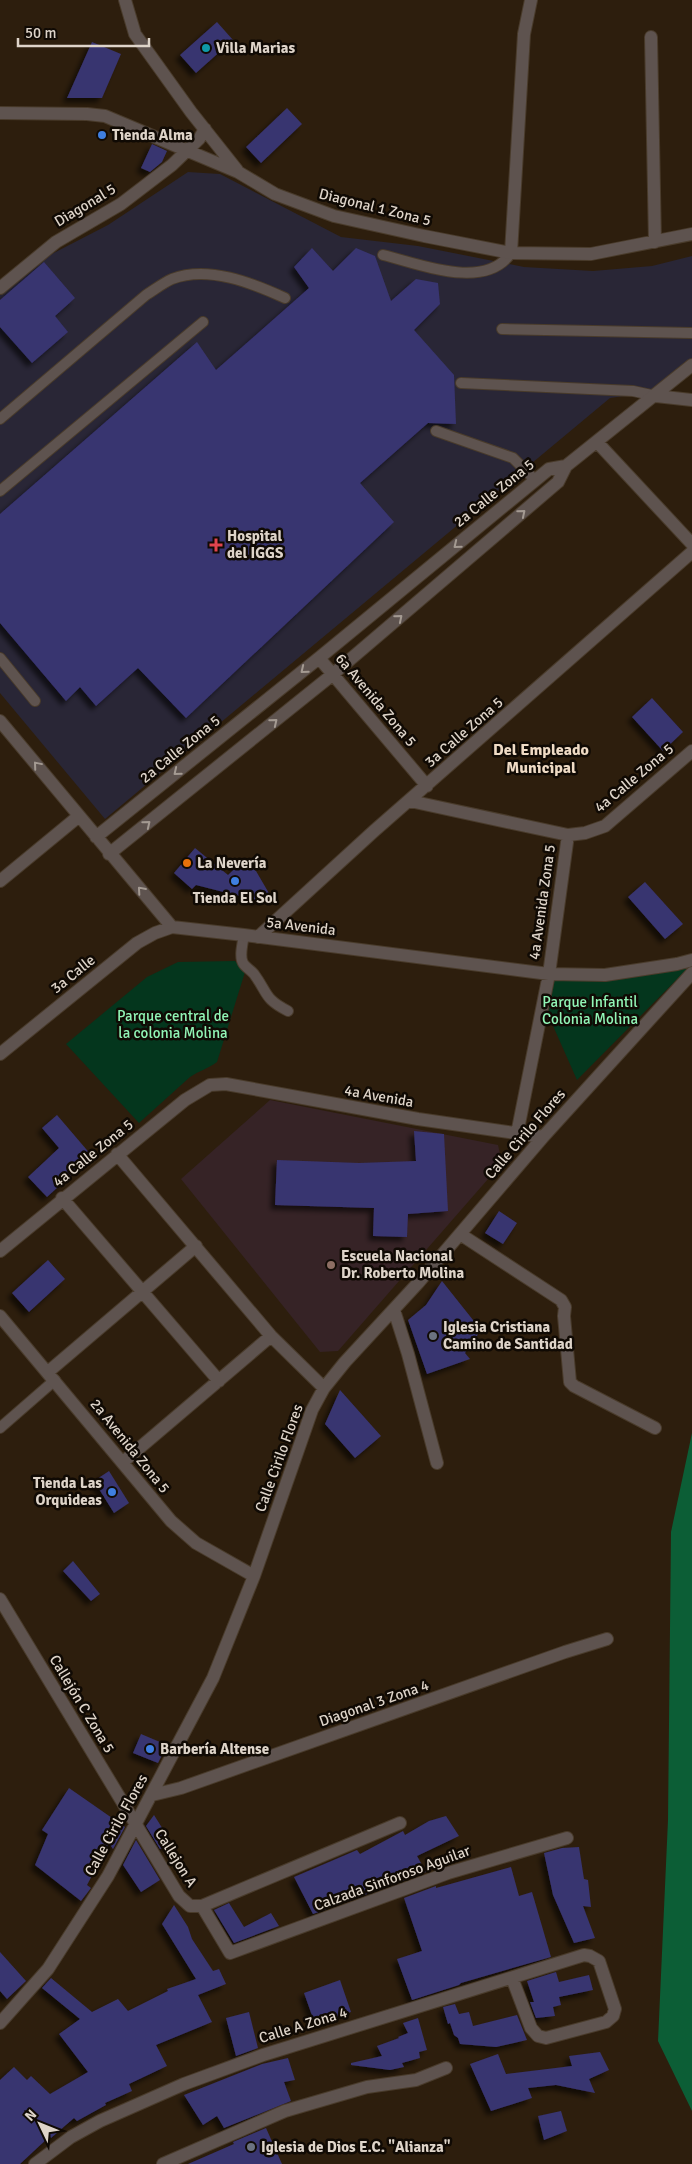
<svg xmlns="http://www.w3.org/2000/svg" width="692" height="2164" font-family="Signika,sans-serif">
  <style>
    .education { fill: #362326 }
    .medical { fill: #292636 }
    .green { fill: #04361d }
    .forest { fill: #0c5e36 }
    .building { fill: #383470; filter: url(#shadow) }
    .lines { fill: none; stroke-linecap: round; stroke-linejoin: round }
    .lane-casing { stroke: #493b2b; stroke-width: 12 }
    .street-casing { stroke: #493b2b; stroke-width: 14 }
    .lane { stroke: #5e534f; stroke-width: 10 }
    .street { stroke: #5e534f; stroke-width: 12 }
    .oneway { stroke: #a49a92 }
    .culture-dot { fill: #0f9aa8; stroke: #100a04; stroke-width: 2 }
    .shop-dot { fill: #3f7fe0; stroke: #100a04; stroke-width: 2 }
    .health-dot { fill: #e0444e; stroke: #100a04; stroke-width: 2 }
    .food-dot { fill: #e8710a; stroke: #100a04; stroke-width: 2 }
    .education-dot { fill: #8d6e63; stroke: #100a04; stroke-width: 2 }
    .worship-dot { fill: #6b7280; stroke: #100a04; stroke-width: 2 }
    .labels { text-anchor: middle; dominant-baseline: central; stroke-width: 5; stroke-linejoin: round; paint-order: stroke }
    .poi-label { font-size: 15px; font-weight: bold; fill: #ded4c9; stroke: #100a04; text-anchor: start }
    .street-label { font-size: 15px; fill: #ded4c9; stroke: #100a04 }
    .park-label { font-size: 15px; fill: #91f5b6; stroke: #100a04 }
    .neighbourhood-label { font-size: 16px; font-weight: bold; fill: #efdbc5; stroke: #100a04 }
  </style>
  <defs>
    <filter id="shadow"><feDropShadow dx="-4.5" dy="4.5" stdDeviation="2.5" flood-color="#0009"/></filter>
  </defs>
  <rect width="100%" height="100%" fill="#2d1e0d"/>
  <path class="education" d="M270,1100L498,1145L502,1163L338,1351L320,1352L181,1179Z"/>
  <path class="medical" d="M188,172L220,174L341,237L418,246L524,267L593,271L652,266L692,256V364L652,392L610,398L105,819L0,693V293L44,258L108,225Z"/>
  <path class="green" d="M692,960V964L577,1080L546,1010L553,974Z
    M235,961L245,972L217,1062C207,1069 199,1071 190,1077L139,1123L66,1044L147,977L178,962Z"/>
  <path class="forest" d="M692,1433V2111L658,2041L668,1820L671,1532Z"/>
  <path class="building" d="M217,22L233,40L196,73L180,55Z
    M92,42L121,54L102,98H67Z
    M287,108L302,124L261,163L246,147Z
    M152,144L167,151L162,162L150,172L141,168Z
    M312,248L333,271L356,248L375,256L391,301L416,279L438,283L440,304L414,330L454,375L456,424L428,423L360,483L394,522L186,718L138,668L96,706L80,687L66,701L0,623V514L197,342L216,370L309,288L294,267Z
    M44,262L75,298L55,316L68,332L32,363L0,327V300Z
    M652,698L683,732L663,751L632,717Z
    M195,848L228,875L244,860L256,871L270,895L259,901L196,885L192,889L174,873Z
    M645,882L683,924L665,939L628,897Z
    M57,1115L92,1156L47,1197L28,1177L59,1148L42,1128Z
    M414,1131L444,1134L448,1211L408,1214L407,1237L373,1236L374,1208L275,1205L277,1160L359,1163L416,1161Z
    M499,1211L517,1223L503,1244L485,1233Z
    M48,1260L65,1279L29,1312L12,1293Z
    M442,1281L481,1330L465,1353L470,1359L427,1374L408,1320L426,1305Z
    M340,1390L381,1436L355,1458L325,1424Z
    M109,1471L129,1503L114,1513L94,1481Z
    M73,1561L100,1594L91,1601L63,1571Z
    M141,1734L167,1745L158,1763L133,1753Z
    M69,1788L125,1827L113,1849L109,1843L87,1885L91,1888L81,1901L35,1865L48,1834L42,1830Z
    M154,1815L171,1842L160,1849L146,1826Z
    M446,1816L459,1836L417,1856L426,1872L313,1914L294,1877L357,1850L360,1854L403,1831L405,1835L429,1821Z
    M136,1840L160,1880L141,1892L123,1865Z
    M579,1847L584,1879L588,1880L591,1907L583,1906L595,1938L574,1943L553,1895L544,1853L562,1848Z
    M511,1867L519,1896L532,1892L551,1957L461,1983L459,1985L412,2000L397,1959L422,1951L404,1898L436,1886V1888Z
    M229,1903L244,1927L271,1913L279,1926L234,1943L214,1910Z
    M174,1905L188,1927L192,1939L213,1971L219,1969L226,1984L198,1995L212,2022L156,2045L167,2066L129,2084L132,2091L105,2103L106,2105L77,2121L74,2118L51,2138L50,2136L20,2164H0V2080L14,2067L27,2080L31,2076L50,2094L88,2072L59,2034L80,2019L42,1988L51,1978L92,2012L118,1999L128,2011L168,1991L167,1989L196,1979L162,1924Z
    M0,1952L26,1981L7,1999L0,1991Z
    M556,1972L559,1982L589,1975L593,1990L559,1997L561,2005L553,2007L555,2016L536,2018L530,2002H534L527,1981Z
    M340,1980L351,2012L315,2024L304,1993Z
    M455,2004L459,2014L469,2012L473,2026L517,2015L527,2040L496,2047L460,2044L458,2038L454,2035L450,2023L448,2024L443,2007Z
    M249,2012L258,2048L236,2056L226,2018Z
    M418,2018L427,2050L419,2052L420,2058L402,2063L404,2067L390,2070L351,2065V2063L382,2056L377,2046L399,2038L398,2037L408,2033L403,2023Z
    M600,2052L609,2070L589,2079L595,2093L556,2085L528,2088L532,2098L491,2111L470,2064L498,2054L506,2074L572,2066L569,2056Z
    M288,2058L295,2080L284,2082L291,2101L224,2128L217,2116L203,2125L184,2095L262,2064Z
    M561,2111L567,2131L544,2140L538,2116Z
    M266,2128L282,2164H188L234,2144L233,2142Z"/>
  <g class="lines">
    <defs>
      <path id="lane" d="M383,255C420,264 485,291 511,253
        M502,329L692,333
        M461,383L633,391L656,396
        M0,419L146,295C154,290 163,283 172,279C208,265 252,283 285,298
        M436,431L513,458L535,480
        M0,491L203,322
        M0,658L35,701
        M244,935C243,942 239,956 243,963C245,967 251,970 254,974C268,993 264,999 288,1011
        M0,1428L55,1380"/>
      <path id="street" d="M125,0L135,34L191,112L237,170
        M651,37L655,242
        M0,113L87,114L105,116L238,172L275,194L334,216L424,236L511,253L591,254L692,234
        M511,253L524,34L531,0
        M0,288L56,242L121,204L172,165L199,139L205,129
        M656,396L692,400
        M597,442L692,544
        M319,658L427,786
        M0,721L172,927
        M410,801L568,835L585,833L605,826L692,751
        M96,837L319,658L549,469L566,466
        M109,854L332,675L558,482L566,466L692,365
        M0,881L79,816
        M258,937L374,831L692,552
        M0,1054L137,943L155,933L172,927L244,935L549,974L605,975L677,964L692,960
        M517,1134L549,974L568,835
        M117,1154L271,1336L324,1388
        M62,1198L219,1381
        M460,1234L561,1300L565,1307L564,1316L570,1382L574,1386L655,1428
        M0,1251L185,1100L210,1085L226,1084L418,1119L543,1137
        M394,1310L408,1354L437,1463
        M0,1316L171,1521L196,1543L254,1576
        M48,1372L196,1246
        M123,1462L271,1336
        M0,1599L179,1896L190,1906H202L400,1823
        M152,1795L181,1788L565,1652L607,1639
        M202,1906L230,1953L448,1873L567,1838
        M0,2023L48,1969L108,1876L213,1678L254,1576L312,1410L324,1388L345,1362L418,1283L543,1137L692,973
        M35,2164L71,2137L100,2121L184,2084L263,2055L584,1955L590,1956L599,1961L615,2009L613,2016L606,2022L546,2038L538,2036L531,2028L512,1978
        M163,2164L285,2111L367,2087L416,2080L446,2068"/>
    </defs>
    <use href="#lane" class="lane-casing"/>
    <use href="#street" class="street-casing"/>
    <use href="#lane" class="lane"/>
    <use href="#street" class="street"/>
  </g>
  <defs><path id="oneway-chevron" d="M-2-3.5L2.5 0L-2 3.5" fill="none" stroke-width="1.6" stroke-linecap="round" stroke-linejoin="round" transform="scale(1.25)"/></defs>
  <g class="oneway">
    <use href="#oneway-chevron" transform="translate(522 513) rotate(-40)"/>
    <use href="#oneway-chevron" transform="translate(457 545) rotate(141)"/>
    <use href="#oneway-chevron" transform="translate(399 618) rotate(-40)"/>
    <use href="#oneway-chevron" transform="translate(304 670) rotate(141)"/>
    <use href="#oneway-chevron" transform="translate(274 722) rotate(-39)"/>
    <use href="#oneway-chevron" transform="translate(37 765) rotate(-130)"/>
    <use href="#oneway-chevron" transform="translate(177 772) rotate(141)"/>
    <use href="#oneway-chevron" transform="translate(147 824) rotate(-39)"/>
    <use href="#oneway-chevron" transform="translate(141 890) rotate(-131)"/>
  </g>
  <circle class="culture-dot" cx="206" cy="48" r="5"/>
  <g class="shop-dot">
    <circle cx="102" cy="135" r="5"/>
    <circle cx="235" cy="881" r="5"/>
    <circle cx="112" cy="1492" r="5"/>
    <circle cx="150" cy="1749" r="5"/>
  </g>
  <path class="health-dot" d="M213.5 537.5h5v5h5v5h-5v5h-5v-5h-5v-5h5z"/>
  <circle class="food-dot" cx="187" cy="863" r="5"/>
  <circle class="education-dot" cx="331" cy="1265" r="5"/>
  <g class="worship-dot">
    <circle cx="433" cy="1336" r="5"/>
    <circle cx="251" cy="2147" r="5"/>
  </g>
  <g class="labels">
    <g class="poi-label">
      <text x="216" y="48">Villa Marias</text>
      <text x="112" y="135">Tienda Alma</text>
      <text x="227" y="536">Hospital<tspan x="227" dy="17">del IGGS</tspan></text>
      <text x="197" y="863">La Nevería</text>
      <text x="235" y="898" text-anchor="middle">Tienda El Sol</text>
      <text x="341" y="1256">Escuela Nacional<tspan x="341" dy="17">Dr. Roberto Molina</tspan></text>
      <text x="443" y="1327">Iglesia Cristiana<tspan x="443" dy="17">Camino de Santidad</tspan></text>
      <text x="102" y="1483" text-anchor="end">Tienda Las<tspan x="102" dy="17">Orquideas</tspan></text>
      <text x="160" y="1749">Barbería Altense</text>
      <text x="261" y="2147">Iglesia de Dios E.C. "Alianza"</text>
    </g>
    <g class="street-label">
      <text transform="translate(85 205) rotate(-31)">Diagonal 5</text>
      <text transform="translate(375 207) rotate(14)">Diagonal 1 Zona 5</text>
      <text transform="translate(494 493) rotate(-39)">2a Calle Zona 5</text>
      <text transform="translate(376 700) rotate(50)">6a Avenida Zona 5</text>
      <text transform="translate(464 732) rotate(-41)">3a Calle Zona 5</text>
      <text transform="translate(180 749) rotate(-39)">2a Calle Zona 5</text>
      <text transform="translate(634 778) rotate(-40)">4a Calle Zona 5</text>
      <text transform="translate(542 902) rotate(-82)">4a Avenida Zona 5</text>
      <text transform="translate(301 926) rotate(7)">5a Avenida</text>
      <text transform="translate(73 974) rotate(-39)">3a Calle</text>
      <text transform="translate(379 1096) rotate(10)">4a Avenida</text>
      <text transform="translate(525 1134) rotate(-49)">Calle Cirilo Flores</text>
      <text transform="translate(93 1153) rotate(-39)">4a Calle Zona 5</text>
      <text transform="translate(130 1446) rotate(51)">2a Avenida Zona 5</text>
      <text transform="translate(279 1458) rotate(-70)">Calle Cirilo Flores</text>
      <text transform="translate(374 1703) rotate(-19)">Diagonal 3 Zona 4</text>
      <text transform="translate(82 1704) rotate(59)">Callejón C Zona 5</text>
      <text transform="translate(116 1825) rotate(-61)">Calle Cirilo Flores</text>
      <text transform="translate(176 1858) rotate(58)">Callejon A</text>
      <text transform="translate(392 1878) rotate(-20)">Calzada Sinforoso Aguilar</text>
      <text transform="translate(303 2025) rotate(-17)">Calle A Zona 4</text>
    </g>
    <g class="park-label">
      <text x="590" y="1002">Parque Infantil<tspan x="590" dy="17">Colonia Molina</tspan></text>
      <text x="173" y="1016">Parque central de<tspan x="173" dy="17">la colonia Molina</tspan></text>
    </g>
    <g class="neighbourhood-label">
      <text x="541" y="750">Del Empleado<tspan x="541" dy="18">Municipal</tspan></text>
    </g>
  </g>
  <g transform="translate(40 2124) rotate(313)" stroke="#100a04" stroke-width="4" paint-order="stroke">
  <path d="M0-4L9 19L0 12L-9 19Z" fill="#ded4c9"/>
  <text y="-8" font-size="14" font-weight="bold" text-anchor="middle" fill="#ded4c9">N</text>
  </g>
  <path d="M18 38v8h131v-8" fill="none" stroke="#ded4c9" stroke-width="2.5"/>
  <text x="25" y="38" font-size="15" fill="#ded4c9" stroke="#100a04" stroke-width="4" paint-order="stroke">50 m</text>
</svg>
